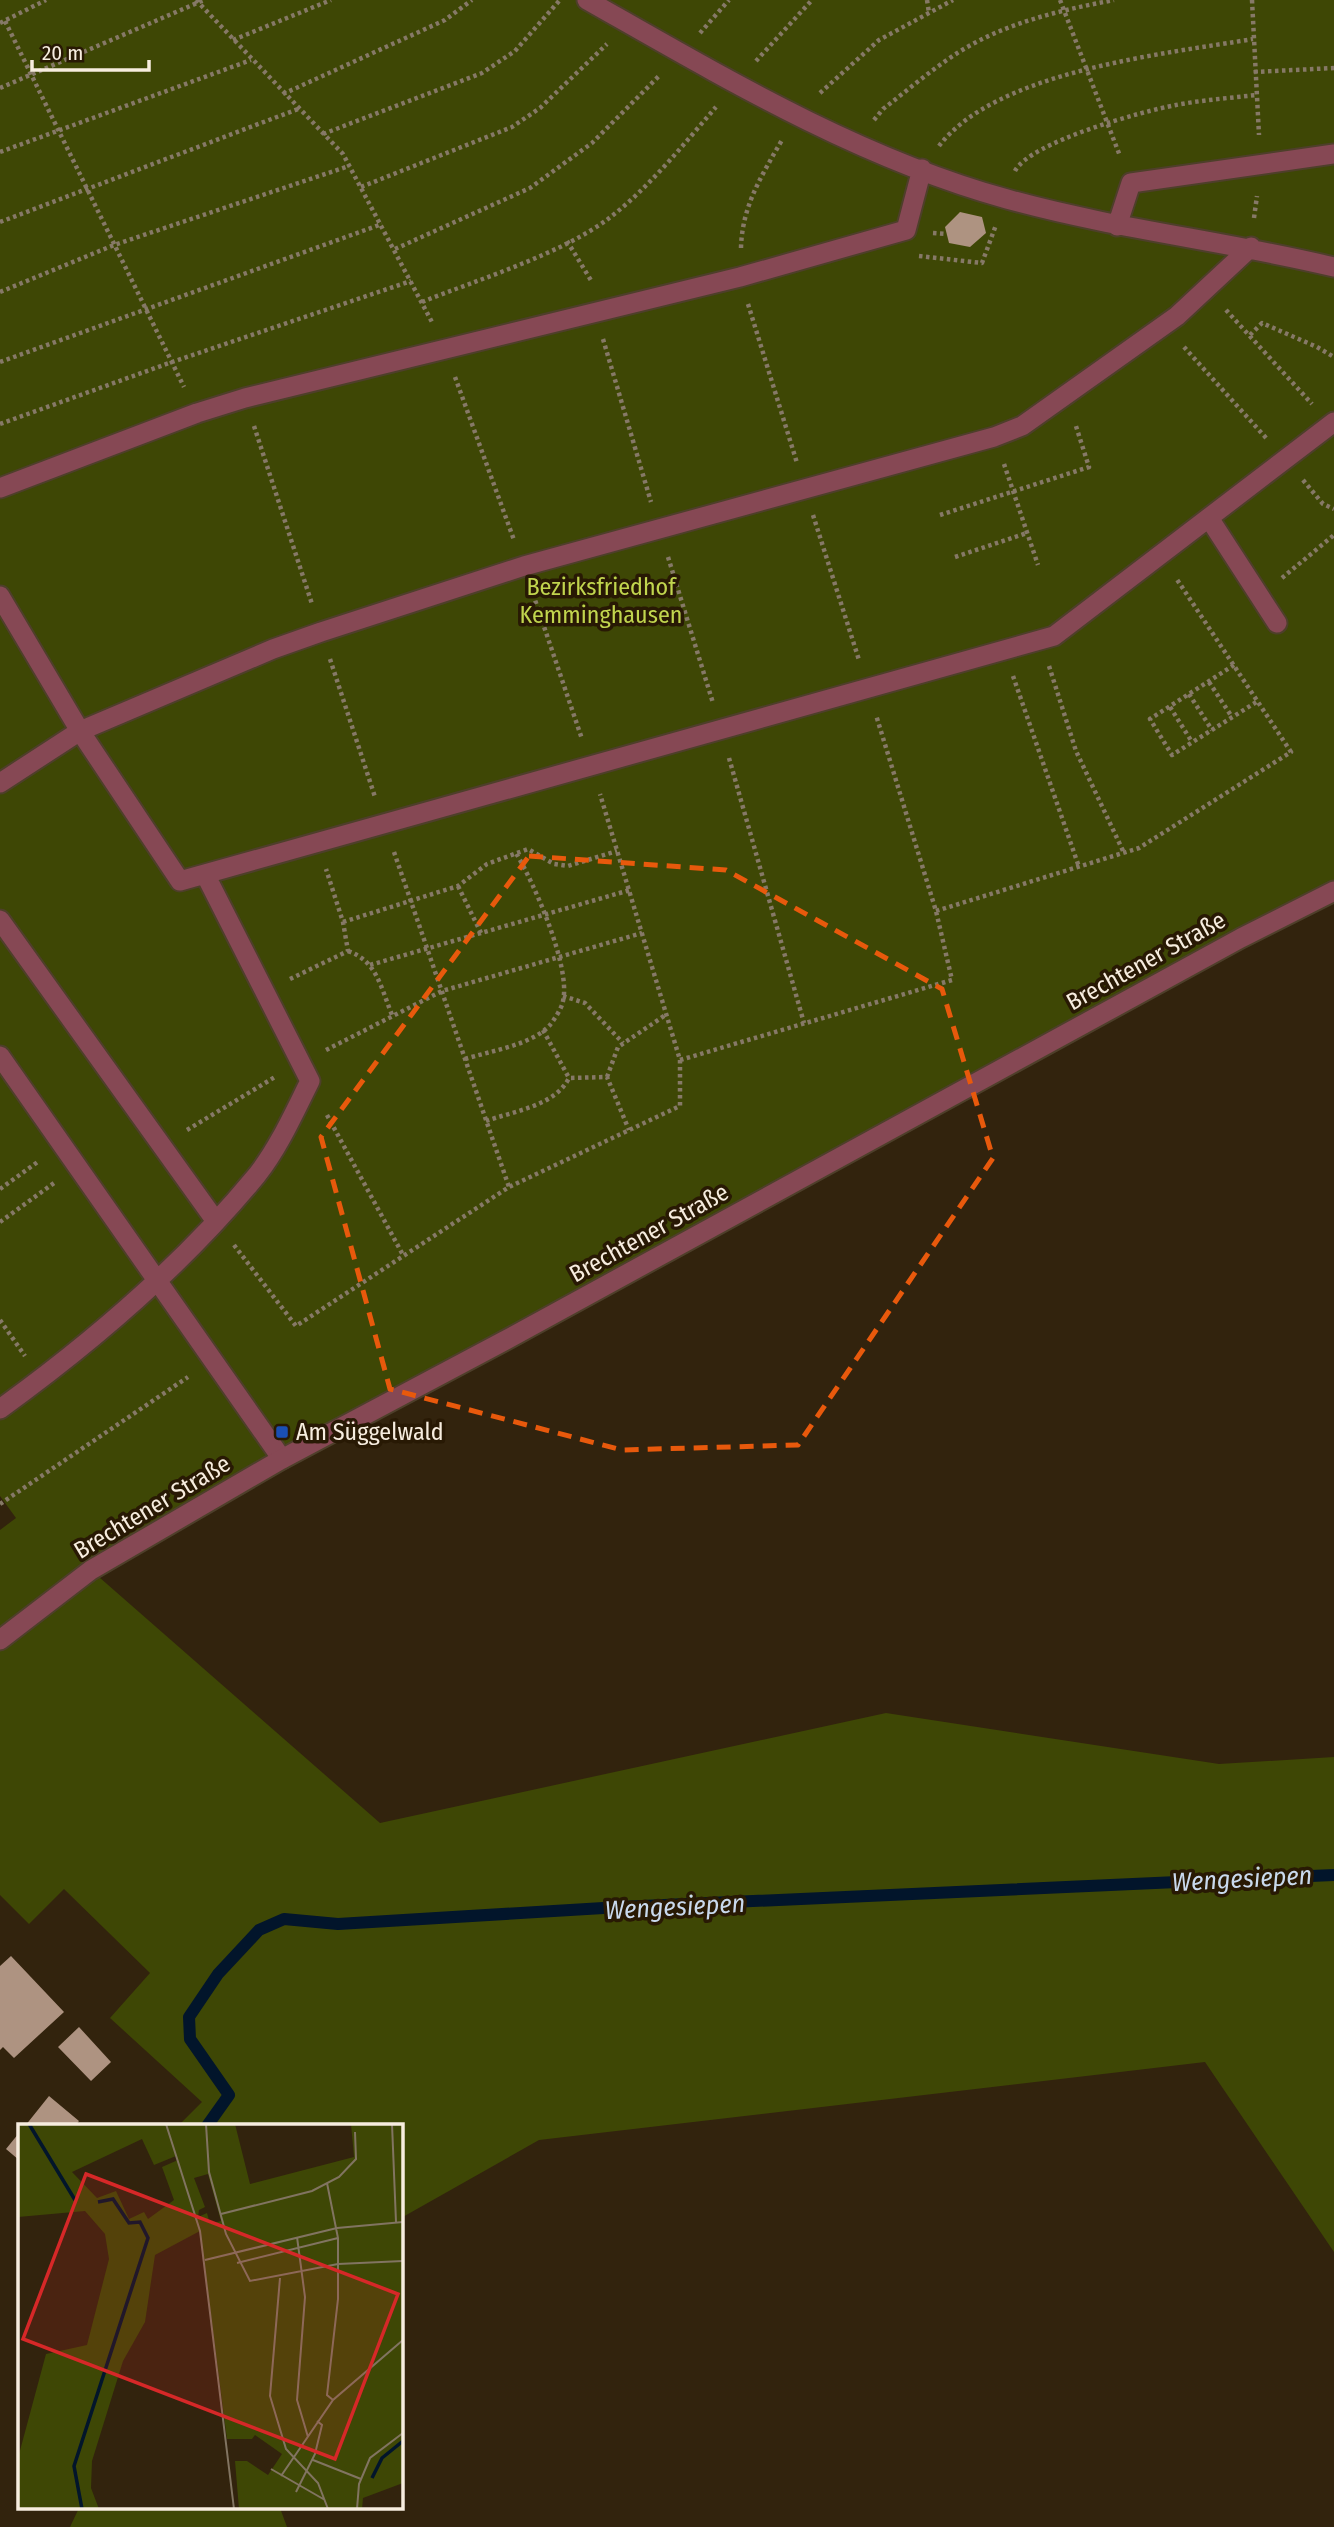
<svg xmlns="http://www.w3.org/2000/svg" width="1334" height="2527" font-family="'Fira Sans Condensed',sans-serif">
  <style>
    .green { fill: #3e4705 }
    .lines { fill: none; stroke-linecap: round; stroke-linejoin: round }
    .stream { stroke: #02152b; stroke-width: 12 }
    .building { fill: #ae9381 }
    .service-casing { stroke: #4e3f2a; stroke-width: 23 }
    .tertiary-casing { stroke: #4e3f2a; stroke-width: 23 }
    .path { stroke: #867967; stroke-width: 4.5; stroke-dasharray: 3.5 3.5; stroke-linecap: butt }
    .service { stroke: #864854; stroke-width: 19 }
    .tertiary { stroke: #864854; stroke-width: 19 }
    .marked { fill: none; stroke: #e8590c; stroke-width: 5; stroke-dasharray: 14 9; stroke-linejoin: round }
    .transit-dot { fill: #1a4fb4; stroke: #281904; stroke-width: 2.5 }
    .labels { text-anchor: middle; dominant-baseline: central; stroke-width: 7; stroke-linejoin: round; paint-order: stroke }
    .park-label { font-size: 24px; fill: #c1d54e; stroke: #281904 }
    .street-label { font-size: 24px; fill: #f7eddf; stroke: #281904 }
    .poi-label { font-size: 24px; fill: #f7eddf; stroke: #281904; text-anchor: start }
    .water-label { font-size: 26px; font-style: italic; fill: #c9d9ed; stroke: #281904 }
    .inset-river { fill: none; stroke: #02152b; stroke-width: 3.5 }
    .inset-road { fill: none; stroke: #817461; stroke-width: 2 }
    .view { fill: #d62828; fill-opacity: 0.15; stroke: #d62828; stroke-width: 3.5 }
    .inset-edge { fill: none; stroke: #f7eddf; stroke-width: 3.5 }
  </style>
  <rect width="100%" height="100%" fill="#32230d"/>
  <path class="green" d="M0,0H1334V891L91,1570L380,1823L886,1713L1219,1764L1334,1757V2252L1205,2062L539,2140L401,2218V2126H178L202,2102L110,2018L150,1973L64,1889L29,1924L0,1895V1530L16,1518L0,1496Z
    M79,2508H280L287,2527H70Z"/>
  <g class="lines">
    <path class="stream" d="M207,2126L229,2095L190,2039L189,2017L218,1974L259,1930L284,1919L338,1924L620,1907L1334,1875"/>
  </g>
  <path class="building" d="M960,212L982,217L986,233L970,247L949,243L945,227Z
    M11,1956L64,2012L14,2058L3,2047L0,2050V1966Z
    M79,2027L111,2062L91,2081L58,2047Z
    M49,2096L79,2121L75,2126H25Z
    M19,2133V2160L6,2149Z"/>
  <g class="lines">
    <defs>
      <path id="service" d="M587,0C721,76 858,158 1007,199C1115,229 1226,241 1334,267
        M1117,226L1131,183L1334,154
        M0,488L197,413L245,398L740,277L906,230L922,169
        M1209,518L1277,623
        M0,596L80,731L180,881L1054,636L1334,422
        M0,783L80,731L273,649L321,632L524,566L994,437L1022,426L1177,316L1251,247
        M0,920L215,1220
        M0,1056L282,1459
        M0,1409C94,1341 183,1265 257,1175C279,1147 294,1113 310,1081L205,874"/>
      <path id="tertiary" d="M0,1640L91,1570L282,1459L504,1341L1241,938L1334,891"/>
    </defs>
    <use href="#service" class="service-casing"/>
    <use href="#tertiary" class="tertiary-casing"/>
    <path class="path" d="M196,0L343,154L433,324
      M927,0L929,13
      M1060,0L1120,156
      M1252,0L1259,135
      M5,21L184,387
      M0,23L46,0
      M700,33L729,0
      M233,40L331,0
      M756,61L812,0
      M1254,72L1334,68
      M0,88L204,0
      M820,93L879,40L953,0
      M283,94L445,20L472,0
      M874,120L883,109C904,93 925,75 947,60C996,25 1056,11 1114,0
      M323,134L482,73L515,51L559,1
      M939,146C996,71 1164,54 1253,39
      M0,152L251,60
      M1015,171C1030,142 1143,111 1176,105C1202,100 1230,98 1256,95
      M361,187L512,127L540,108L607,44
      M1254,218L1257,196
      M0,222L298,109
      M933,233L947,234
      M567,241L592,282
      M741,248C742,206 762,175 782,140
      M395,249L530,188L592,143L660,75
      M919,256L982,263L996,225
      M0,292L114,245L349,166
      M422,302C479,279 559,255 608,219C648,189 683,145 716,107
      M748,304L797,463
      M1226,310L1312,404
      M1250,335L1262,323L1317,347L1334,357
      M603,339L651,502
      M1184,347L1267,439
      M0,362L382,224
      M455,377L514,540
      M0,424L172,362L411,281
      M254,426L312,604
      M1004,464L1038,565
      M1303,480L1323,504L1334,509
      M813,515L859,660
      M940,515L1089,467L1075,423
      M668,557L713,703
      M955,557L1027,533
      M1282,578L1334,535
      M533,594L582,739
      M330,659L375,797
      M1234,665L1150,719L1172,755L1258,701
      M1049,666L1076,751L1124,853
      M1013,676L1079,867
      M1209,682L1232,717
      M1189,694L1212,730
      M1170,707L1192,742
      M729,758L804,1023
      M394,852L509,1187
      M458,886L481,933
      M936,911L1139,848L1291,752L1176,578
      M343,922L458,886L487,864L528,849L554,864L568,866L617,851
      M348,951C377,961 381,988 392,1015
      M370,965L630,890
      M290,979L348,951L343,922L326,869
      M563,996L585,1003L623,1043
      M543,1030L569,1078
      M326,1050L442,991L642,933
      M465,1059C490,1051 532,1045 550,1025C554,1020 562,1008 563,1001C571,967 534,883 516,853
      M680,1060L952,980L936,911L876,715
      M607,1077L618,1047L667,1014
      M327,1115L403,1255
      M486,1121C514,1111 555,1106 569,1078L607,1077L629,1130
      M187,1130L275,1077
      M0,1189L39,1161
      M0,1222L54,1183
      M234,1245L296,1326L509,1187L680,1106V1060L600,794
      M0,1320L25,1356
      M0,1504L188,1377"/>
    <use href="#service" class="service"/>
    <use href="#tertiary" class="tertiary"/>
  </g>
  <path class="marked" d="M529,856L726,870L942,989L993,1158L798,1445L622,1450L390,1389L321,1137Z"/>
  <rect class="transit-dot" x="275" y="1425" width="14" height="14" rx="3.5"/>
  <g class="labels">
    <g class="park-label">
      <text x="601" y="587">Bezirksfriedhof<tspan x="601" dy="28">Kemminghausen</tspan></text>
    </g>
    <g class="street-label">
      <text transform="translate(1146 961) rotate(-29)">Brechtener Straße</text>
      <text transform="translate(649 1233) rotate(-29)">Brechtener Straße</text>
      <text transform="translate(152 1507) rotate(-31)">Brechtener Straße</text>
    </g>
    <g class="poi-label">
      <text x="296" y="1432">Am Süggelwald</text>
    </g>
    <g class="water-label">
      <text transform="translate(1242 1879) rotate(-3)">Wengesiepen</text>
      <text transform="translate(675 1907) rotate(-3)">Wengesiepen</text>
    </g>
  </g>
  <g transform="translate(18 2124)">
    <rect width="385" height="385" fill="#32230d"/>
    <path d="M0,0H217L232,60L336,33L333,0H385V359L345,374L344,385H221L217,337H229L250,351L264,330L237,311L234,315H209L182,107L137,131L127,198L105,237L74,337L73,364L81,385H0V334L28,230L69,221L91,135L87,110L67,87L0,93ZM124,15L136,41L158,32L160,36L144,43L156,76L130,95L126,88L111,95L98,67L79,74L54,48ZM190,50L203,97L192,100L189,89L180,93L181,86L187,83L176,54Z" fill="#3e4705" fill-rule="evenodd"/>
    <path class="inset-river" d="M11,0L57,76M354,354L364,334L385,317M64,385L56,342L130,114L122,98L111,99L95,75L80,78"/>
    <path class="inset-road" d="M148,0L182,107L216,385M188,0L191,48L208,110L232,157L320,140L385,137M374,0L378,98M309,59L320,114V175L309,271L315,276M203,90L294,67L321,53L338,35L337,8M279,113L287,173L279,276L290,313M187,136L319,104L385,98M219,139L320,114M262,154L252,272L268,325L300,359L310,385M295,336L343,355M253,345L307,376M263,352L315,276L385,216M278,368L297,330L304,301L299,297M339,385L341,360L352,334L385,309"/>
    <path class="view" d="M68,50L380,170L317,335L5,215Z"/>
    <rect width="385" height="385" class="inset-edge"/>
  </g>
  <path d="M32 60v10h117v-10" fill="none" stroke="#f7eddf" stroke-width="3.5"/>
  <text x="42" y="60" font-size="21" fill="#f7eddf" stroke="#281904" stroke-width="5" paint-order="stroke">20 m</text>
</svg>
